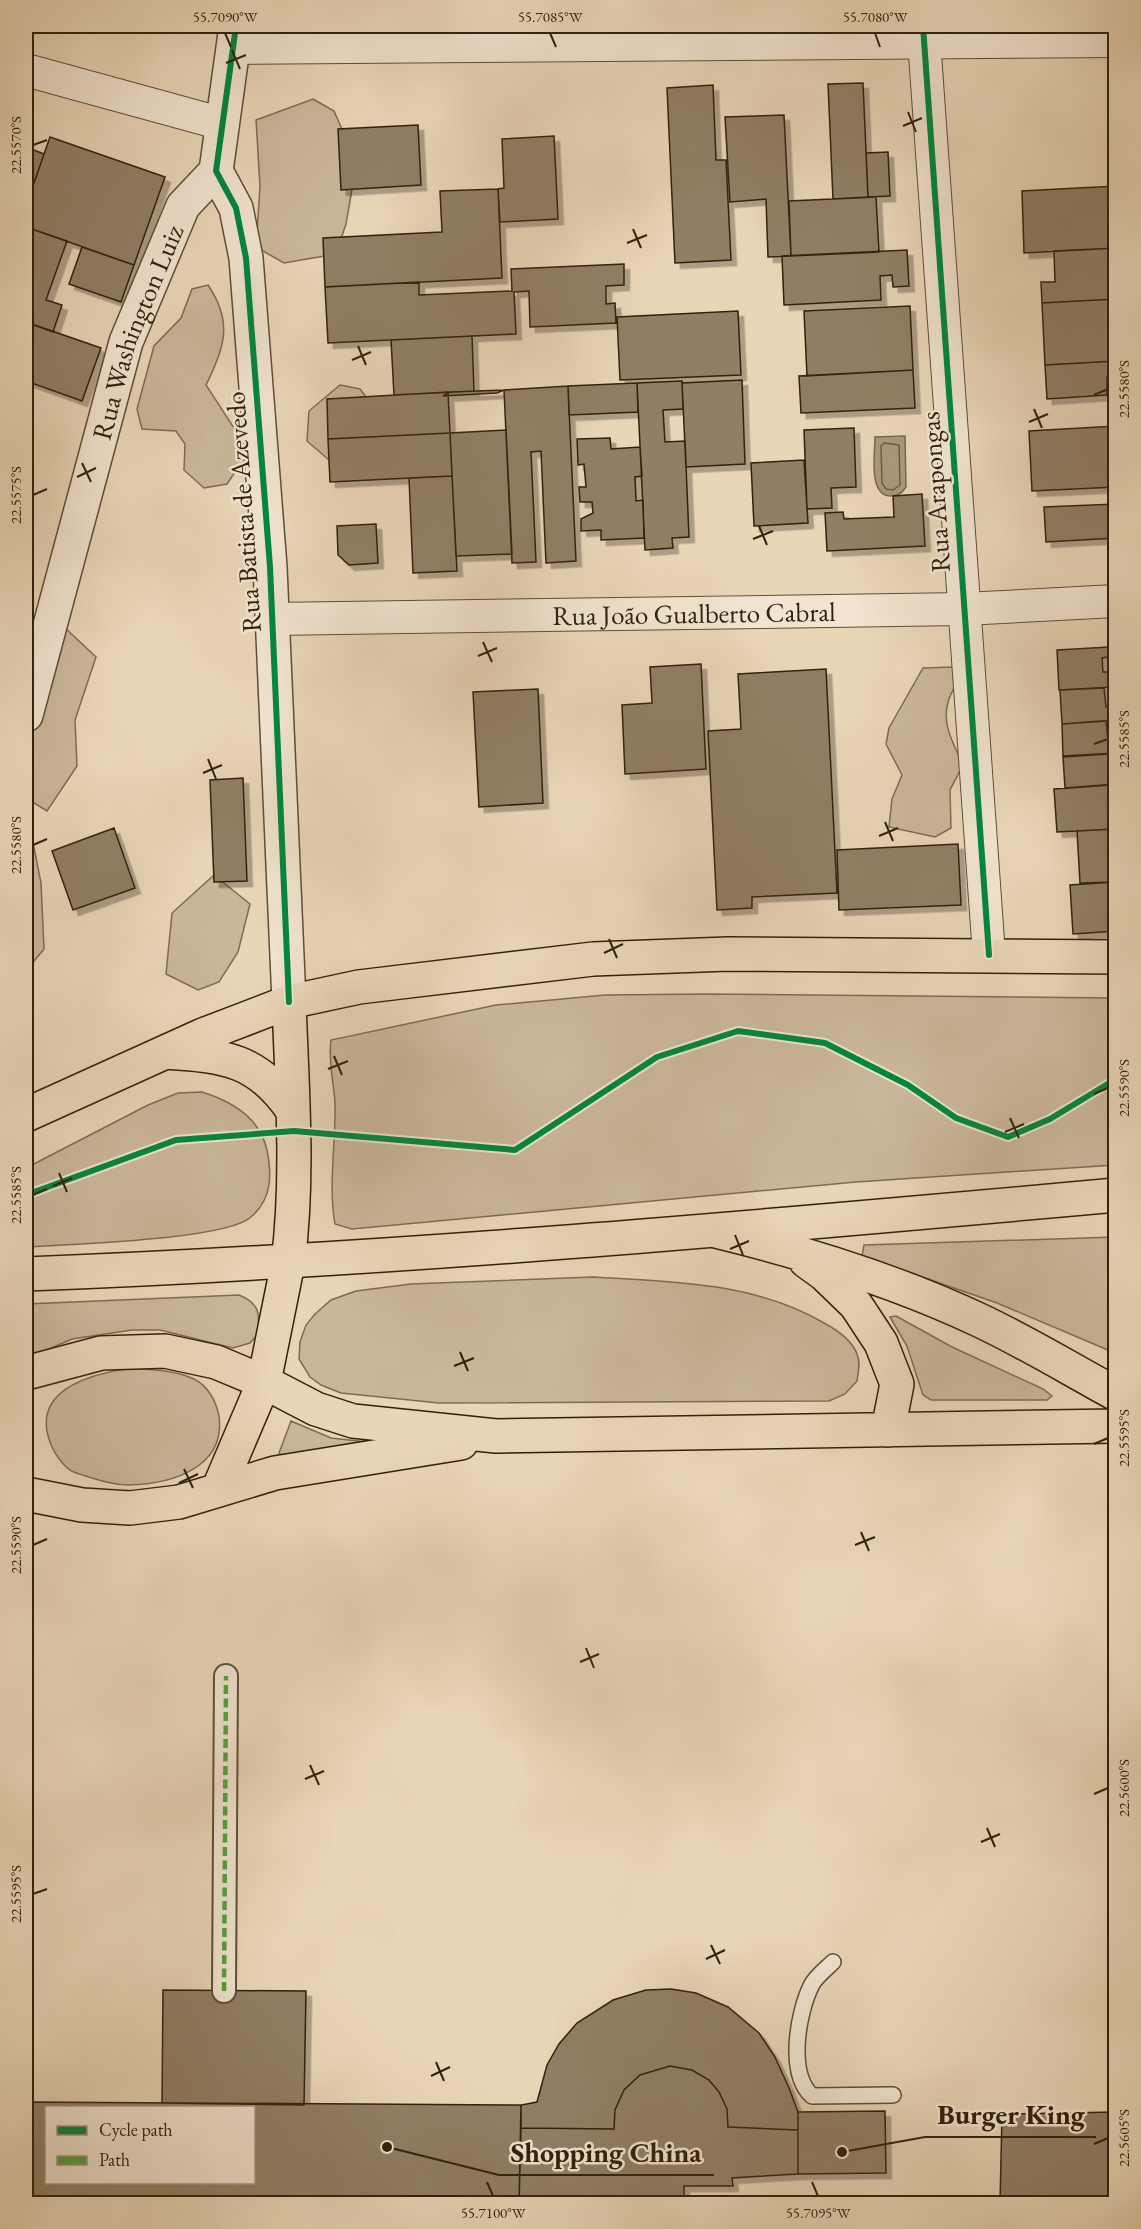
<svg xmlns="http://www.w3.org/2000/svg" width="1141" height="2229" font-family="'EB Garamond',serif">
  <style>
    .green { fill: #cab79a; stroke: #7d6c53; stroke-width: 1.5 }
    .water { fill: #aa987d; stroke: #796850; stroke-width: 1.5 }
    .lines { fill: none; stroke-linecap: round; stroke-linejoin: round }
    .shore { stroke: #6d5c44; stroke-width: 1.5 }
    .building { fill: #907f65; stroke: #30210c; stroke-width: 1.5; fill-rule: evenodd; filter: url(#shadow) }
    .service-casing { stroke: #5e4e37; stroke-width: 18 }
    .pedestrian-casing { stroke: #5e4e37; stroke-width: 26 }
    .minor-casing { stroke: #5e4e37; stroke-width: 34 }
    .tertiary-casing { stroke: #5e4e37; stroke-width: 36 }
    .primary-casing { stroke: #30210c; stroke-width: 36 }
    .trunk-casing { stroke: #30210c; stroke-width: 36 }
    .service { stroke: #f1e4d0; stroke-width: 15 }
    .pedestrian { stroke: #f1e4d0; stroke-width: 22 }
    .minor { stroke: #f1e4d0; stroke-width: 32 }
    .tertiary { stroke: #f1e4d0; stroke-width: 33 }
    .primary { stroke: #e9d6b7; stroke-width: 33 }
    .trunk { stroke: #e9d6b7; stroke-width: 33 }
    .quiet { stroke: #52a23e; stroke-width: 4.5; stroke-dasharray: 9 4.5; stroke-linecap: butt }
    .cycleway-casing { stroke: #f1e4d0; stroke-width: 10 }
    .cycleway { stroke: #00873e; stroke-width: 6 }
    .ticks { fill: none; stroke: #30210c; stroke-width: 2 }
    .labels { text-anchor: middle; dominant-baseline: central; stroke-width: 5; stroke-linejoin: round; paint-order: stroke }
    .street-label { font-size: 27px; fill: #30210c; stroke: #f1e4d0 }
    .leader { fill: none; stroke: #30210c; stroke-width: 2 }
    .callout-dot { fill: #30210c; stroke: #f1e4d0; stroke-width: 2 }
    .callout-label { font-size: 28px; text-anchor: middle; font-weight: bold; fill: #30210c; stroke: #f1e4d0; stroke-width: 5; stroke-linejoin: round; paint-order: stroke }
    .neatline { fill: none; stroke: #30210c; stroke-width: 2 }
    .ticks-label { font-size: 15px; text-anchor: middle; fill: #30210c }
  </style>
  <defs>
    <filter id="shadow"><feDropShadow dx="5.5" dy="5.5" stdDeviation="0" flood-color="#0004"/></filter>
  </defs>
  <rect width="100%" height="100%" fill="#e9d6b7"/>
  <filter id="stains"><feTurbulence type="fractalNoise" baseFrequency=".00333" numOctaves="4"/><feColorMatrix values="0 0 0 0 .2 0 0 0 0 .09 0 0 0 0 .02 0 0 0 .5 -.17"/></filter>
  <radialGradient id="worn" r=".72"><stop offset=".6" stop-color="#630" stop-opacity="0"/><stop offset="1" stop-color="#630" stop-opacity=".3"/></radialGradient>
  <path class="green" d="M313,99L334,111L347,141L355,172L346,224L336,254L284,263L256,247L260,186L256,120Z
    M208,285C233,322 225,347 206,385L249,451L227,484L204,488L184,470L185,444L176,431L142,429L137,409L154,346L181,318L192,289Z
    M340,385L360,389L379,414L336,466L307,441L309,411Z
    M63,626L96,657L75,720L77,766L47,811L26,798V741Z
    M954,667C959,694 950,686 947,707C943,728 955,746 963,765L950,790L951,828L935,837L889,827L892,799L902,775L886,744L889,728L923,668Z
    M26,830L31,832L41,883L44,949L26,971Z
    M214,875L250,904L238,952L219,982L198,990L166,974L172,913Z
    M708,994L1115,998V1165L856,1182L352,1229L335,1224C328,1185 336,1144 335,1104C334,1083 328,1062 331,1040L496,1005L605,995Z
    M202,1092C231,1101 260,1118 267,1150C272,1175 272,1199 251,1217C226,1240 68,1244 26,1247V1168L148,1105L178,1093Z
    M1115,1237V1353L997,1303L862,1256L864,1245Z
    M593,1277C672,1282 755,1282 824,1323C837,1330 852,1340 857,1354C861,1362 858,1372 857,1381L845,1394L829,1401L439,1403L341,1393L321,1385L310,1377L299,1359L300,1342L306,1325L315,1314L331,1300L356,1291L411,1284Z
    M239,1295C259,1303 261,1314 257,1335L250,1343L233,1348L160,1330H132L72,1339L35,1355H26V1304Z
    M896,1316L952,1347L1043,1389L1052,1396L1047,1400H931L923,1395L907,1346L890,1317Z
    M132,1368C153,1370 175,1370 194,1379C208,1386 216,1401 219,1416C226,1468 171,1484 129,1485C110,1485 93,1478 76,1473C66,1470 56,1456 52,1447C27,1390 90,1374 132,1368Z
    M291,1421L331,1438L377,1443L282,1456L279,1453Z"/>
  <path class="water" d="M905,436L906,487C902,493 898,496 890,496C868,495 875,453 875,437Z"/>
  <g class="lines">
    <path class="shore" d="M884,443L899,445L900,485L893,490L886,489L882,483L881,446Z"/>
  </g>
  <path class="building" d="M863,83L868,197L833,199L828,84Z
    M713,85L716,160H726L731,260L675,263L667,88Z
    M784,115L791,256L768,257L766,199L730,202L725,117Z
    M418,125L421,185L341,190L338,129Z
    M554,136L558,219L500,222L498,189L504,188L502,139Z
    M50,137L165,177L134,265L26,227V206Z
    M26,147L44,154L26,206Z
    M888,152L890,196L868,197L866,153Z
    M1116,186V248L1024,253L1022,191Z
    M498,189L502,278L325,287L323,238L442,232L440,191Z
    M876,197L879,252L791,256L789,201Z
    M26,227L67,241L46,300L62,305L53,332L26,322Z
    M82,247L134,265L121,302L69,284Z
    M1116,248V299L1042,303L1041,282H1055L1054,251Z
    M907,250L909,286L893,287L892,275L880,276L881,300L784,305L782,256Z
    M624,264V285L606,286V304L615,303L616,323L530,327L529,291L514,292L516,334L328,343L325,287L419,282V295L512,291L511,269Z
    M1116,299V361L1045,365L1042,303Z
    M910,306L913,370L807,376L804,311Z
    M738,311L741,375L620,380L617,317Z
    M26,322L101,348L82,401L26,381Z
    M472,336L474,391L394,395L391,340Z
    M1116,361V377H1107V395L1047,399L1045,365Z
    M913,370L915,408L801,413L799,376Z
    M742,380L745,464L686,467L682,383Z
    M682,381L683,409L663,410L665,442L685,441L689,537L672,538L673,548L645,550L637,383Z
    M637,383L638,412L569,415L568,386Z
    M568,386L576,561L546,563L541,451L531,452L536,562L512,563L504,390Z
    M504,390L497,393L443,396L450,392Z
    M448,392L450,433L328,439L327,399Z
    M1116,426V487L1032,491L1029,431Z
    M854,428L856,487L831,488L832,508L807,509L804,430Z
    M506,430L512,554L456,556L450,433Z
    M450,433L452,476L330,482L328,439Z
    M610,438L611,449L640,447L642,476L635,477L636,501L643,500L644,538L601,540V530L581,531V519L593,513L592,502H580L579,487H586L584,464L578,465L577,439Z
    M804,460L808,523L754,526L751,463Z
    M452,476L457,571L413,573L409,478Z
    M922,494L925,546L827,551L825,513L843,512L844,519L894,517L893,496Z
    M1116,504V538L1046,542L1044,507Z
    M376,524L378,563L349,565L338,555L337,526Z
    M1109,647V657L1102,658L1103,672H1111L1112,687L1059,690L1057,650Z
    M701,664L706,769L625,774L622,705L652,703L650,667Z
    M826,669L837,893L752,897V908L717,910L708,731L741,729L738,674Z
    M1104,688L1106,707L1114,706V720L1062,724L1060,690Z
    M538,689L543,803L479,807L473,692Z
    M1106,721L1108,739H1115L1116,753L1063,756L1062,724Z
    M1108,754L1109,772H1116V784L1065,788L1063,757Z
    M243,778L247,881L214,882L210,780Z
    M1112,785L1115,829L1057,832L1054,789Z
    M114,828L135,888L73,910L52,851Z
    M1116,829V882L1080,883L1077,831Z
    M958,844L961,905L839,910L837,850Z
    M1116,882V931L1073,934L1070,885Z
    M671,1989L696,1993L728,2007L759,2033L775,2057L789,2088L798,2112V2130L728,2127L727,2109L719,2092L709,2080L692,2070L670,2066L640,2075L624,2090L615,2110L614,2129L521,2128V2105L537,2102L547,2065L559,2044L577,2023L613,2000L646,1990Z
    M163,1990L306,1991L304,2105L162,2103Z
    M670,2066L692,2070L709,2080L719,2092L727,2109L728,2127L798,2130V2174L732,2178L733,2186H684V2204H519L521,2128L614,2129L615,2110L624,2090L640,2075Z
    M26,2102L521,2105L519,2204H26ZM46,2108H254V2182H46Z
    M885,2111L886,2173L798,2174V2112Z
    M1116,2112V2204H1000L1002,2114Z
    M684,2199H734L733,2204H684Z"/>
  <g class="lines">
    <defs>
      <path id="service" d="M833,1962C826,1969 815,1977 811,1986C798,2013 787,2073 812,2096L893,2095"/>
      <path id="pedestrian" d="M224,1991L226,1676"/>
      <g id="minor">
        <path d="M923,26L989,955"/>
        <path d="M233,48L1116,41"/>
        <path d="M26,70L223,124"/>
        <path id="s1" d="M272,619L964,609L1116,601"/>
      </g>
      <g id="tertiary">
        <path d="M236,26L216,171L236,208L246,258L270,567L289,1002"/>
        <path id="s2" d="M26,715L126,342L183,206L216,171"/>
      </g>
      <path id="primary" d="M166,1052C225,1056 258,1059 293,1111
        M26,1115L203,1035L289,1002L359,987L593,959L728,954L1116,957
        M288,1263C299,1176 292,1089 289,1002
        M26,1274C390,1260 752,1228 1116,1195"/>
      <path id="trunk" d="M716,1231C806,1253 894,1280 979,1320C1026,1342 1070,1369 1116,1394
        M806,1261L824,1274L856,1305L881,1343L897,1384L888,1430
        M26,1373L101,1353L165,1351L216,1362L264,1382L316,1409L353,1421L496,1436L1116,1426
        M218,1490L264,1382L288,1263
        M26,1494L82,1505L130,1508L179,1502L275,1473L461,1443"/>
    </defs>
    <use href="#service" class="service-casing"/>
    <use href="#pedestrian" class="pedestrian-casing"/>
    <use href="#minor" class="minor-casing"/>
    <use href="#tertiary" class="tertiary-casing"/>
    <use href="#primary" class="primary-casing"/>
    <use href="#trunk" class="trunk-casing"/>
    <use href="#service" class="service"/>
    <use href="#pedestrian" class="pedestrian"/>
    <use href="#minor" class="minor"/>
    <use href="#tertiary" class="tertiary"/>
    <use href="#primary" class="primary"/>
    <use href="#trunk" class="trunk"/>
    <path class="quiet" d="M224,1991L226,1676"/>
    <defs>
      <path id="cycleway" d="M236,26L216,171L236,208L246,258L270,567L289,1002
        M923,26L989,955
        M26,1195L176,1140L294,1131L515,1150L657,1057L738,1031L825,1043L908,1085L956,1118L1008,1137L1050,1119L1116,1079"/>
    </defs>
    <use href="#cycleway" class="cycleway-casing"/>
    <use href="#cycleway" class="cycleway"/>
  </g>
  <path class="ticks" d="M225,33L231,47M550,33L556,47M875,33L880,47M232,50L240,69M226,63L246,55M908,112L916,132M903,126L922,118M33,145L47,140M633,229L641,248M627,243L647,235M358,346L366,365M352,360L371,352M1094,395L1108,389M1034,409L1042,428M1029,422L1048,414M82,463L91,482M77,477L96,468M33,495L47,489M759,526L767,545M753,539L773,531M483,642L492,662M478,656L497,648M1094,744L1108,739M208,759L216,779M203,773L222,765M885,822L893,841M879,836L898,828M33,845L47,839M609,939L617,958M604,953L623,944M334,1056L342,1075M328,1069L348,1061M1094,1094L1108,1088M1010,1118L1019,1138M1005,1132L1024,1124M59,1173L67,1192M53,1186L72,1178M33,1195L47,1189M735,1235L743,1255M730,1249L749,1241M460,1352L468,1371M454,1366L474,1358M1094,1444L1108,1438M184,1469L193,1488M179,1483L198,1474M861,1532L869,1551M33,1545L47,1539M855,1545L875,1537M586,1648L594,1668M580,1662L599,1654M310,1765L319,1785M305,1779L324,1771M1094,1794L1108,1788M987,1828L995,1847M981,1842L1000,1834M33,1894L47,1889M711,1945L720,1964M706,1959L725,1950M436,2062L444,2081M431,2076L450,2067M1094,2144L1108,2138M487,2182L493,2196M812,2182L818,2196"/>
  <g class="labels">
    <g class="street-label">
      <text stroke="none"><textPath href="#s2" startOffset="399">Rua Washington Luiz</textPath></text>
      <text transform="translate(935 492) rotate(-94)">Rua Arapongas</text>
      <text transform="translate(243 512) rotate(-94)">Rua Batista de Azevedo</text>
      <text stroke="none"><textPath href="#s1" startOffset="422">Rua João Gualberto Cabral</textPath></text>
    </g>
  </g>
  <path class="leader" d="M842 2152L925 2137H1096M387 2147L499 2175H714"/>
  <g class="callout-dot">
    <circle cx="842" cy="2152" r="6"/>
    <circle cx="387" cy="2147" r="6"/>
  </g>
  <g class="callout-label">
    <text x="1011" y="2124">Burger King</text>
    <text x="606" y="2162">Shopping China</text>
  </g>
  <rect width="1141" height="2229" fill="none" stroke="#e9d6b7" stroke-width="66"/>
  <rect x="45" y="2106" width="210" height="78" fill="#f1e4d0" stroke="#a49682" stroke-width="1.5"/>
  <rect x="57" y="2126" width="30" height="9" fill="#00873e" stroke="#a49682" stroke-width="1.5"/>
  <text x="99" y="2136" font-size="18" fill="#30210c">Cycle path</text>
  <rect x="57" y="2156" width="30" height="9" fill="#52a23e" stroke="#a49682" stroke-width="1.5"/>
  <text x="99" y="2166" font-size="18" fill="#30210c">Path</text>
  <rect x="33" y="33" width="1075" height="2163" class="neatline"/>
  <g class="ticks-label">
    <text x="225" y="22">55.7090°W</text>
    <text x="550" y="22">55.7085°W</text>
    <text x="875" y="22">55.7080°W</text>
    <text transform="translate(16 145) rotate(-90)" y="5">22.5570°S</text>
    <text transform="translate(1124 389) rotate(-90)" y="5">22.5580°S</text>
    <text transform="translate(16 495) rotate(-90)" y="5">22.5575°S</text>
    <text transform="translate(1124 739) rotate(-90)" y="5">22.5585°S</text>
    <text transform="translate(16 845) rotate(-90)" y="5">22.5580°S</text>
    <text transform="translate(1124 1088) rotate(-90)" y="5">22.5590°S</text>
    <text transform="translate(16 1195) rotate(-90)" y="5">22.5585°S</text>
    <text transform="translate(1124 1438) rotate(-90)" y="5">22.5595°S</text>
    <text transform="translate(16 1545) rotate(-90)" y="5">22.5590°S</text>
    <text transform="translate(1124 1788) rotate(-90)" y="5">22.5600°S</text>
    <text transform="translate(16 1894) rotate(-90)" y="5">22.5595°S</text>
    <text transform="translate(1124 2138) rotate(-90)" y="5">22.5605°S</text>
    <text x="493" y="2218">55.7100°W</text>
    <text x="818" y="2218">55.7095°W</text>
  </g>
  <rect width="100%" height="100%" filter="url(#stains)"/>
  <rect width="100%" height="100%" fill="url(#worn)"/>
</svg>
